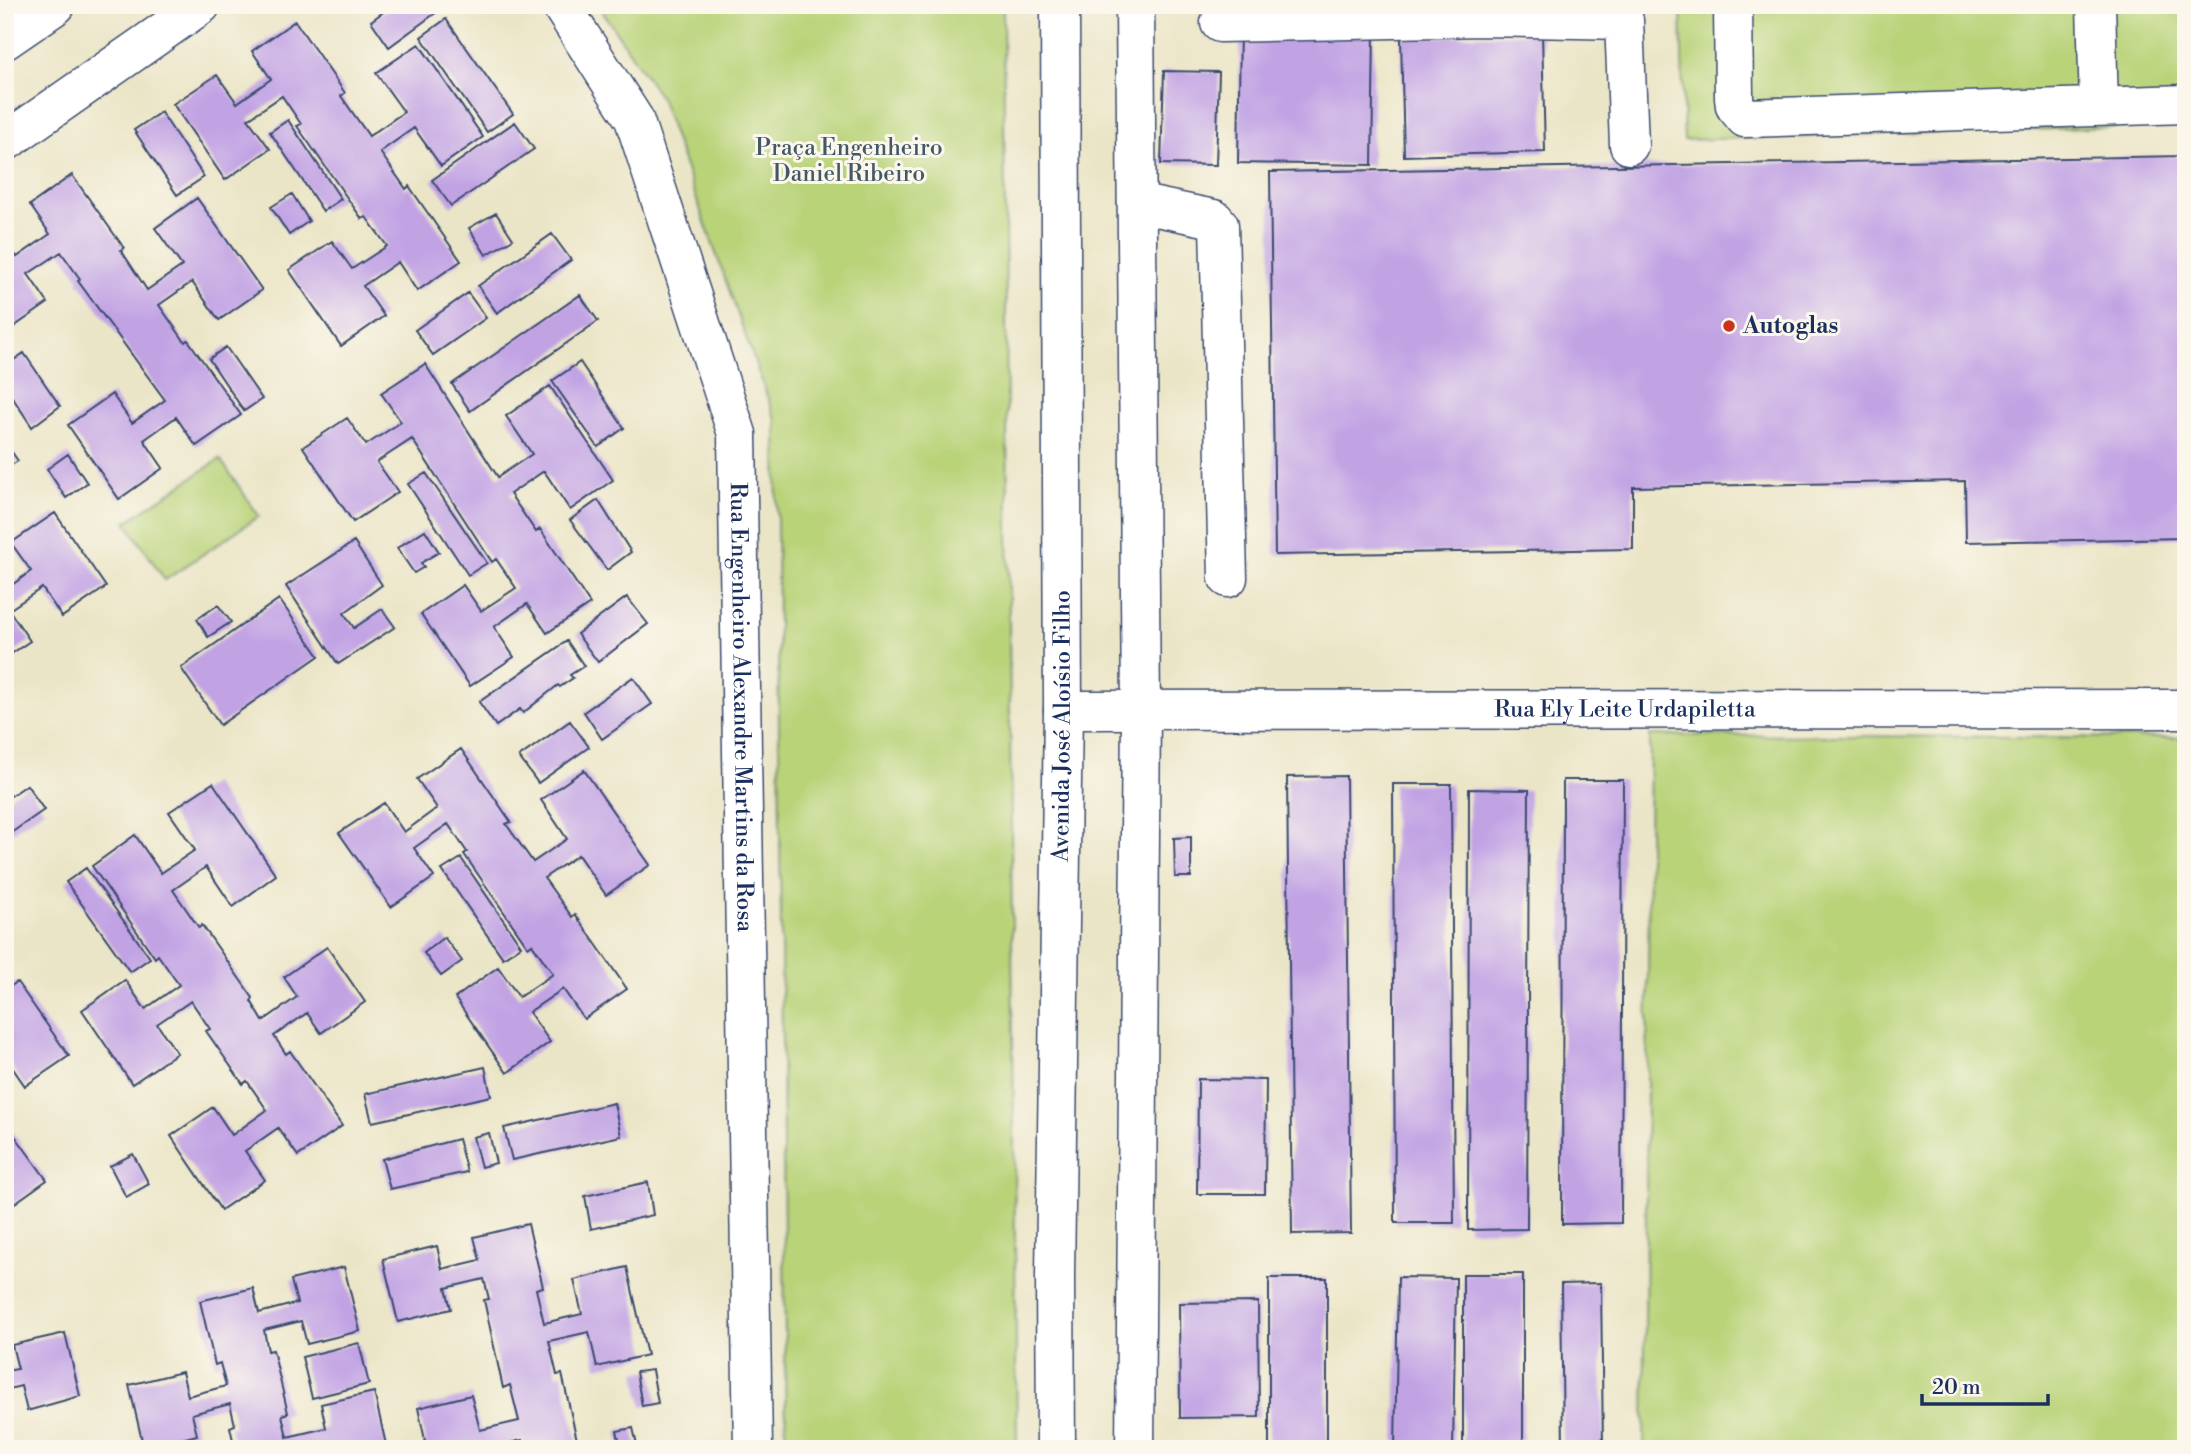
<svg xmlns="http://www.w3.org/2000/svg" width="2191" height="1454" font-family="'Libre Bodoni',serif">
  <style>
    .green { fill: #b9d379; stroke: #6a816c; stroke-width: 2 }
    .building { fill: #c1a3e4 }
    .lines { fill: none; stroke-linecap: round; stroke-linejoin: round }
    .minor-casing { stroke: #3a4a6e; stroke-width: 41 }
    .minor { stroke: #fff; stroke-width: 38 }
    .poi-dot { fill: #c8321e; stroke: #fbf7ec; stroke-width: 2.5 }
    .labels { text-anchor: middle; dominant-baseline: central; stroke-width: 6; stroke-linejoin: round; paint-order: stroke }
    .park-label { font-size: 23px; fill: #425865; stroke: #fbf7ec }
    .poi-label { font-size: 23px; font-weight: bold; fill: #1b2f5e; stroke: #fbf7ec; text-anchor: start }
    .street-label { font-size: 23px; fill: #1b2f5e; stroke: #fbf7ec }
  </style>
  <rect width="100%" height="100%" fill="#fbf7ec"/>
  <filter id="ink" filterUnits="userSpaceOnUse"><feTurbulence type="fractalNoise" baseFrequency=".0143" numOctaves="2"/><feDisplacementMap in="SourceGraphic" scale="14" xChannelSelector="R" yChannelSelector="G"/><feConvolveMatrix kernelMatrix="1 2 1 2 8 2 1 2 1" color-interpolation-filters="sRGB"/></filter>
  <filter id="wash" filterUnits="userSpaceOnUse"><feTurbulence type="fractalNoise" baseFrequency=".00686" numOctaves="4" result="noise"/><feDisplacementMap in="SourceGraphic" scale="28" xChannelSelector="R" yChannelSelector="G"/><feGaussianBlur stdDeviation="1.57" result="paint"/><feColorMatrix in="noise" values="0 0 0 0 0 0 0 0 0 0 0 0 0 0 0 0 0 1.4 0 .05"/><feComposite in="paint" operator="in"/></filter>
  <g filter="url(#wash)">
    <rect width="100%" height="100%" fill="#ebe5c7"/>
    <path class="green" d="M598,5H1003L1017,1449H786L776,421L660,97Z
      M1681,5H2186V125L1684,140Z
      M220,459L259,516L165,580L126,522Z
      M1650,735L2186,738V1449H1644Z"/>
    <g id="blocks">
      <path class="building" d="M393,5H439L441,9L389,47L371,21Z
        M446,19L513,114L487,132L421,37Z
        M295,21L345,93L341,96L369,136L404,112L376,73L419,44L483,137L441,166L414,128L380,152L406,189L409,186L461,261L417,291L398,262L363,286L384,316L341,346L289,270L332,241L352,269L387,246L366,217L362,219L297,126L301,124L282,96L248,119L270,149L225,180L173,104L217,75L237,103L271,79L252,51Z
        M1240,29L1374,30L1372,165L1238,163Z
        M1542,33L1545,152L1404,156L1401,38Z
        M1164,71L1219,72L1216,165L1161,164Z
        M161,112L204,177L177,195L134,130Z
        M288,120L341,199L323,211L270,132Z
        M515,122L534,149L451,206L432,180Z
        M2186,156V538L1966,542L1965,481L1633,487V549L1275,555L1270,172Z
        M72,175L124,248L121,250L147,290L182,266L155,228L197,198L262,290L219,320L192,282L159,305L185,342L188,340L241,415L196,446L176,417L144,440L163,468L119,499L68,425L112,394L132,423L165,400L78,281L80,279L61,252L28,274L48,303L5,333V240L17,257L50,234L30,205Z
        M292,194L309,221L289,235L271,207Z
        M496,213L513,239L486,255L469,228Z
        M552,234L571,260L497,313L478,286Z
        M468,293L486,318L433,355L415,330Z
        M580,295L598,321L470,411L452,384Z
        M226,347L262,399L244,411L209,359Z
        M24,353L60,406L32,427L5,386V366Z
        M580,362L624,428L598,447L552,381Z
        M425,364L498,477L532,454L506,416L550,386L613,480L570,510L544,471L510,494L536,532L540,529L590,604L547,633L527,604L494,627L514,657L470,686L421,614L463,585L481,611L516,588L496,559L492,562L412,439L377,462L398,492L353,522L303,447L347,418L366,445L401,422L381,393Z
        M5,442L18,461L5,469Z
        M68,454L87,483L66,498L47,469Z
        M426,473L487,563L468,575L408,484Z
        M598,500L631,552L607,570L570,520Z
        M55,513L106,587L62,617L42,588L9,610L30,641L5,658V590L31,571L11,543Z
        M425,530L439,552L421,563L424,567L414,573L397,548Z
        M354,542L382,585L344,613L354,628L382,609L395,627L338,664L286,586Z
        M627,597L648,624L598,662L577,634Z
        M279,599L319,656L220,725L181,668Z
        M218,605L231,622L208,637L197,619Z
        M567,641L584,666L570,675L573,678L560,687L558,685L523,713L520,709L496,726L479,702Z
        M633,677L652,704L602,739L584,712Z
        M570,721L589,747L538,783L519,757Z
        M461,749L511,822L506,824L533,862L567,839L541,800L584,770L650,865L606,895L578,855L544,878L572,917L575,914L627,989L584,1019L563,989L529,1012L550,1042L507,1073L455,998L498,967L519,997L553,974L532,944L528,947L464,854L467,852L448,824L414,848L434,877L391,907L339,833L384,803L404,832L437,808L417,779Z
        M1346,776L1351,1233L1292,1234L1287,777Z
        M1563,780H1623L1621,1223L1562,1224Z
        M213,783L276,875L233,907L206,867L173,890L199,928L202,925L253,998L251,1001L263,1021L297,997L284,977L327,947L365,1002L321,1033L307,1013L274,1036L286,1054L290,1051L342,1126L298,1156L278,1128L245,1151L265,1180L221,1210L171,1136L213,1107L232,1135L267,1110L247,1081L243,1084L206,1031L210,1029L191,1001L157,1024L177,1053L132,1084L82,1010L125,980L145,1009L179,985L158,955L155,958L92,866L135,835L161,873L195,850L169,812Z
        M1393,784H1451L1454,1223H1395Z
        M27,785L44,810L5,837V800Z
        M1469,789L1529,790L1527,1229L1468,1230Z
        M1191,837V877H1175L1174,838Z
        M461,858L521,946L503,958L442,870Z
        M86,868L150,958L130,972L66,882Z
        M444,937L462,961L441,976L424,953Z
        M17,982L69,1056L25,1086L5,1057V990Z
        M485,1067L491,1096L372,1122L365,1094Z
        M1198,1079L1266,1080L1265,1194H1197Z
        M614,1103L621,1136L512,1160L504,1128Z
        M5,1122L47,1180L5,1210Z
        M489,1133L496,1163L481,1167L473,1137Z
        M458,1139L467,1172L390,1189L382,1159Z
        M133,1154L149,1184L126,1197L110,1166Z
        M648,1182L653,1215L591,1229L585,1196Z
        M528,1224L543,1287L536,1289L544,1323L582,1314L574,1280L627,1267L647,1355L597,1367L589,1332L549,1341L557,1375L562,1374L579,1449H525L522,1440L485,1449H427L418,1408L471,1395L480,1430L519,1421L510,1385L503,1388L484,1300L489,1299L484,1279L446,1288L451,1309L398,1322L383,1259L437,1246L442,1269L480,1260L474,1237Z
        M344,1267L360,1331L307,1344L301,1321L264,1330L268,1351L273,1350L288,1413L282,1415L287,1437L326,1428L321,1404L374,1392L387,1449H235L230,1427L235,1425L230,1404L192,1414L197,1435L144,1449L129,1385L182,1372L188,1396L226,1386L220,1363L215,1365L200,1301L253,1288L259,1313L297,1303L291,1280Z
        M1463,1274H1523V1449H1463Z
        M1398,1277L1456,1278L1453,1449H1395Z
        M1269,1278H1327V1449H1269Z
        M1601,1283L1603,1449H1563L1561,1284Z
        M1258,1302L1259,1417L1180,1418L1179,1303Z
        M65,1333L80,1396L27,1411L21,1386L5,1390V1371L18,1369L12,1345Z
        M359,1343L369,1384L312,1398L302,1357Z
        M652,1370L658,1403L642,1406L636,1372Z
        M633,1428L638,1449H621L617,1431Z"/>
    </g>
  </g>
  <g filter="url(#ink)">
    <use href="#blocks" fill-opacity="0" stroke="#3a4a6e" stroke-width="2"/>
    <g class="lines">
      <defs>
        <g id="minor">
          <path id="s1" d="M561,5L634,119L737,434L753,1449"/>
          <path d="M1733,5L1734,98L1735,106L1745,118L2186,104"/>
          <path d="M2096,5L2099,106"/>
          <path d="M1220,23L1481,17L1624,20L1629,145"/>
          <path d="M5,40L56,5"/>
          <path d="M5,142L201,5"/>
          <path d="M1137,203L1214,219L1219,225L1228,578"/>
          <path id="s2" d="M1063,710L2186,709"/>
          <path id="s3" d="M1056,1449L1055,1276L1063,710L1060,5"/>
          <path d="M1135,1449L1141,710L1135,5"/>
        </g>
      </defs>
      <use href="#minor" class="minor-casing"/>
      <use href="#minor" class="minor"/>
    </g>
  </g>
  <circle class="poi-dot" cx="1729" cy="326" r="7"/>
  <g class="labels">
    <g class="park-label">
      <text x="849" y="148">Praça Engenheiro<tspan x="849" dy="26">Daniel Ribeiro</tspan></text>
    </g>
    <g class="poi-label">
      <text x="1743" y="326">Autoglas</text>
    </g>
    <g class="street-label">
      <text stroke="none"><textPath href="#s1" startOffset="740">Rua Engenheiro Alexandre Martins da Rosa</textPath></text>
      <text stroke="none"><textPath href="#s2" startOffset="562">Rua Ely Leite Urdapiletta</textPath></text>
      <text stroke="none"><textPath href="#s3" startOffset="723">Avenida José Aloísio Filho</textPath></text>
    </g>
  </g>
  <rect width="2191" height="1454" fill="none" stroke="#fbf7ec" stroke-width="28"/>
  <path d="M1922 1394v10h126v-10" fill="none" stroke="#1b2f5e" stroke-width="3.5"/>
  <text x="1932" y="1394" font-size="21" fill="#1b2f5e" stroke="#fbf7ec" stroke-width="5" paint-order="stroke">20 m</text>
</svg>
